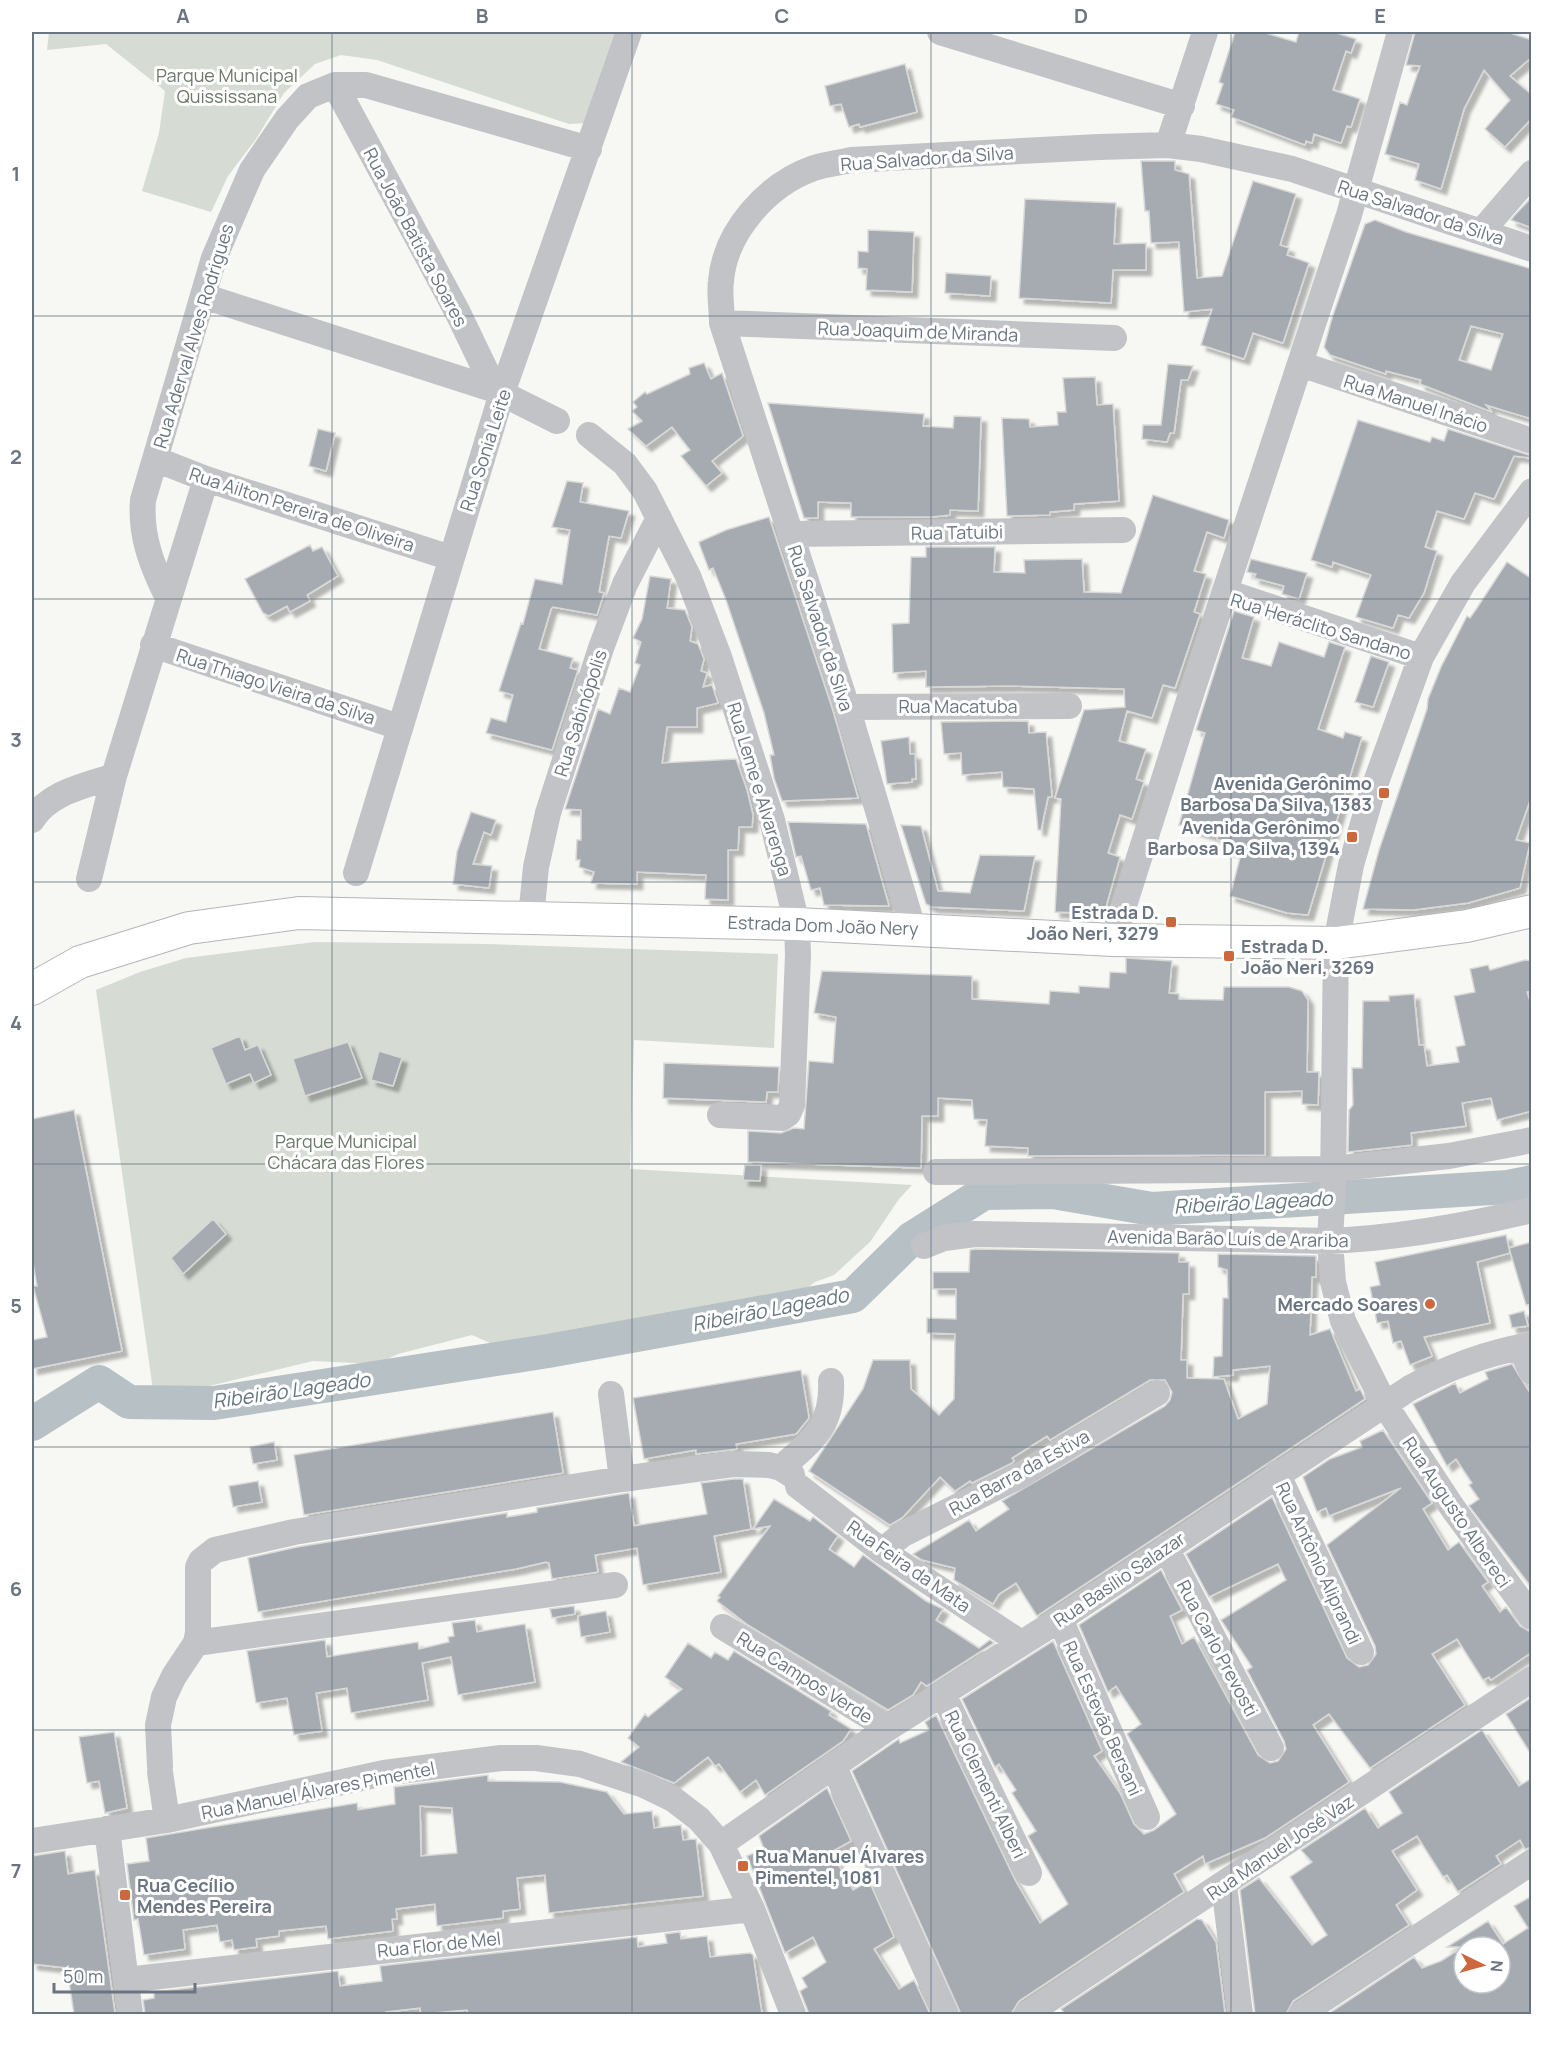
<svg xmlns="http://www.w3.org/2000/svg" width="1563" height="2046" font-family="Manrope,sans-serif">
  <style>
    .green { fill: #d6dbd4 }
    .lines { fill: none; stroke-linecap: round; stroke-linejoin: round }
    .river { stroke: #b7c0c5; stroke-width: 34 }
    .building { fill: #a5abb1; stroke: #d8d8d7; stroke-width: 1.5; fill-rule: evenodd; filter: url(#shadow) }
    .major-casing { stroke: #b2b5b9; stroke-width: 34 }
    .minor { stroke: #c1c3c7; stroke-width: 26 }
    .major { stroke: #fff; stroke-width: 32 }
    .grid { fill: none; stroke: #6a7581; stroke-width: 1.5; stroke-opacity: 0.55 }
    .poi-dot { fill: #cd673e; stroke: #fff; stroke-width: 2 }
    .labels { text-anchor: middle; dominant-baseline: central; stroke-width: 6; stroke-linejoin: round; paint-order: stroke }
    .park-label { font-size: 18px; fill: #6a7968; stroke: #fff }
    .street-label { font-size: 18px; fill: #6a7581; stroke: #fff }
    .poi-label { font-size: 18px; font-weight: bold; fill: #6a7581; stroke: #fff; text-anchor: end }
    .water-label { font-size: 20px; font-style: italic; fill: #66767d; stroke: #fff }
    .neatline { fill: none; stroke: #6a7581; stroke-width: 2 }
    .grid-label { font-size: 20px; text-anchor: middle; font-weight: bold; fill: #6a7581 }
  </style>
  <defs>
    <filter id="shadow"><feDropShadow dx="5.5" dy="5.5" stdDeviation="1.5" flood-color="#0004"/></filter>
  </defs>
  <rect width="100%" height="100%" fill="#f7f7f4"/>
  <path class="green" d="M49,32H620L587,123L569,124L377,60L341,55L315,64L284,93L256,139L228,176L211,212L142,191L159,133L165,91L106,44L47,50Z
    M315,942L487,944L778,954L774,1048L634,1040L630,1169L912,1185L899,1199L870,1242L834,1275L815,1282L799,1295L751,1308L681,1315L675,1318L656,1317L587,1331L554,1349L523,1347L504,1355L490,1343L472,1335L398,1354L376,1364L313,1361L209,1386L178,1390H153L96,990L140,972L186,958Z"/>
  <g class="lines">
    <path class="river" d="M32,1424L99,1382L129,1402L214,1403L548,1351L853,1296L911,1239L984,1193L1053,1192L1152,1209L1508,1187L1532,1182"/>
  </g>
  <path class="building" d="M1235,32H1262L1296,42L1299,32H1333L1356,39L1351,53L1346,51L1333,90L1360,99L1351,127L1347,126L1341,143L1314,134L1312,143L1306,141L1305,145L1231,117L1234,110L1216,104L1223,84L1219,82Z
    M1415,32H1507L1532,40V57L1510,76L1532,95V118L1505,147L1485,129L1510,100L1484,70L1464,109L1441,189L1415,180L1419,164L1385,154L1400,102L1407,105L1420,66L1406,65Z
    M905,64L917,112L860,127L859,124L849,127L841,104L830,106L825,86Z
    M1141,161H1175V170L1189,174L1197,278L1222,276L1253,181L1296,194L1280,245L1289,248L1287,255L1309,263L1283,343L1253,333L1244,359L1201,345L1212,309L1184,312L1179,242L1151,243L1149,211H1145Z
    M1532,197V228L1511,220L1514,216Z
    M1025,199L1116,203L1114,244L1146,243V270H1113L1111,303L1019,298Z
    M1375,220L1406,232L1532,269V419L1486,405L1492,412L1420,384L1421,380L1386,371V374L1330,355L1324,347L1332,318L1365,224ZM1471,326L1503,334L1491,370L1459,360Z
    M868,230L914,232L912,292L866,290L867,269L858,268V251L868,252Z
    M946,273L991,276L990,296L945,293Z
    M704,363L711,379L722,373L743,436L712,461L722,473L706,486L681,456L690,450L672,427L646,446L628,429L642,421L632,411L637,407L633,402L645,392L647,394L690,374L689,368Z
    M1168,364L1193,366L1188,380H1181L1174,433H1170L1167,442L1142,439L1143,425H1161Z
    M1095,377L1097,405L1113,404L1119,501L1074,504V510L1050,512V515L1007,516L1002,418L1029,419L1030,427L1058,425L1057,412H1066L1063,378Z
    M768,403L924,414L923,426L953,428L954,416L981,417L978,511L950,510V515L932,517H851V503L818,502V518H804Z
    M1358,420L1430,442L1432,437L1444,441L1448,429L1532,456V458L1514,456L1494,499L1475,493L1464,519L1437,511L1425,547L1437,551L1424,593L1409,618L1398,615L1393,628L1356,617L1371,575L1333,562L1332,567L1311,560Z
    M318,429L335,433L326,471L309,466Z
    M567,481L583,483L580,502L629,511L621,538L609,536L599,592L604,593L597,615L553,607L551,609L539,649L573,658L570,668L578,670L552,750L486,733L491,718L506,722L513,695L499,691L521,623L523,624L535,579L562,584L570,530L552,527Z
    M1153,495L1229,520L1224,538L1207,532L1194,571L1206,574L1194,612L1200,614L1175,688L1163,685L1152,718L1127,711L1119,741L1146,749L1136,779L1144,782L1132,819L1120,815L1108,853L1120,857L1104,914L1055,912L1061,799L1055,798L1084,710L1125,707L1124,689L1011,686L926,687V671L893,673L892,624L909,623L911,557H926V547H995L994,572L1025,573L1024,560L1082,559L1084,592L1121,593Z
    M769,517L833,711L858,798L782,801L774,778L770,755H774L764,713L726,600L713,568L709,570L700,546L699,542L726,530Z
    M310,545L313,551L322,547L338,576L307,595L310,601L290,612L287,606L269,616L263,613L245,579Z
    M1251,559L1307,573L1299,599L1282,594L1284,586L1254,578L1256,574L1247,572Z
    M1507,562L1532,579V795L1516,840L1530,843L1520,888L1468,903L1413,910L1363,909L1379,850L1427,709L1428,699L1441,667L1467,616L1470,618L1477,608Z
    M650,576L671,579L667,608L685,610L692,627L690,641L698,644L704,659L701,671L707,673L703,687L712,685L718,703L697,708V727H667L662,763L736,759L747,790L753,815L752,827H739L738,850H728V900L705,899L706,875L637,872V884L591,883L594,872L579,867L580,860H576L577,840H581V810L565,809L598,709L610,714L619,688L630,692L640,665L635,663L641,642L633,638L642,619Z
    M1234,611L1254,617L1242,658L1271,666L1279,642L1324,657L1329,642L1345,647L1318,729L1343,738L1345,732L1362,737L1308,915L1287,913L1230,896L1241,854L1225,849L1227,842L1217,839L1218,837L1179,825L1205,733L1196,730Z
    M1371,656L1389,662L1373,707L1355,702Z
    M1028,721L1029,733L1046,732L1052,797H1048L1041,830H1038L1034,789L1003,787L1002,772L962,775L961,753L944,754L941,722Z
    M909,737L910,754H915L916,779H912V782L887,784L881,741Z
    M471,812L496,820L491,835L484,832L473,864L492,866L489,888L453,884L457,852Z
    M788,822L866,824L889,906L824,905L820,888L811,890L801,856L796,857Z
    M901,825L921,826L938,891L970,893L980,855L1035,856L1024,911L932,907L926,904Z
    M1126,958L1172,961L1169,993L1179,994V999L1223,1000L1224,987H1289L1302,991L1308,1000L1307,1072H1319L1318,1105L1302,1104V1091L1265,1092V1155L1028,1156V1148L985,1146L987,1120L974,1119L972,1100L938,1098V1116H922L921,1168L748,1162V1131L781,1133L794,1128L804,1129L809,1061L833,1063L836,1017L814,1013L822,971L972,976V999L1049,1004L1050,991L1079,993V986L1109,988L1110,972L1126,973Z
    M1525,960L1531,961L1532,991L1527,992L1532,1007V1111L1497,1120L1491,1098L1462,1103L1466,1126L1411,1133L1412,1145L1348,1152L1349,1110L1353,1105L1352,1068H1362L1363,1001H1389V996L1414,994L1419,1045H1424L1427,1066L1459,1062L1456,1047L1465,1045L1454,996L1475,992L1470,969L1488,965L1490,970Z
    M240,1036L245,1050L258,1045L271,1075L254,1083L250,1074L226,1084L211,1048Z
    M348,1042L362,1078L305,1096L293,1059Z
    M379,1051L402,1058L393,1086L371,1080Z
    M664,1063L779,1067L778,1092H767L766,1102L663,1098Z
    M74,1110L122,1351L32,1369V1340L47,1337L33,1286H37L32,1257V1119Z
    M745,1165H761L760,1181L743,1180Z
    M213,1219L226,1234L183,1274L171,1258Z
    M1506,1235L1510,1253L1477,1262L1490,1323L1424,1337L1432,1356L1410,1365L1401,1341L1393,1343L1388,1321L1377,1323L1370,1287L1380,1285L1375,1262Z
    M1532,1242V1304L1526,1305L1509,1248Z
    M976,1249L1179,1253V1262H1189V1294H1183L1181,1360H1187V1378L1224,1379L1238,1419L1267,1404L1270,1366L1233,1370V1375L1213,1377L1214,1357L1222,1356L1223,1298H1228L1227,1270L1218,1267V1254L1316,1256V1277H1312L1310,1335L1330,1329L1356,1391L1360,1389L1365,1399L1037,1616L1016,1583L999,1594L993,1604L954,1580L955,1568L922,1560L913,1554L969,1520L976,1531L1009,1509L1002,1501L1165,1406L1170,1400L1172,1392L1165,1380H1150L1050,1440L1047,1436L1012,1458L1014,1461L1012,1463L972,1483L970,1481L955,1491L940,1477L902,1518L890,1525L809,1471L863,1389L873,1360H910L911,1389L939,1415L954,1399L955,1334L927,1333V1318L956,1319V1289H933V1272H969L970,1250Z
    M1524,1311L1528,1326L1512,1328L1509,1315Z
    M1512,1364L1532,1396V1588L1469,1506L1479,1499L1469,1485L1472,1483L1456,1459L1447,1466L1413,1404L1455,1383L1460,1393L1488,1379L1485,1372Z
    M801,1370L809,1418L796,1434L736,1444L737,1449L696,1454V1450L644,1459L633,1398Z
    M553,1412L563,1473L304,1515L294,1455Z
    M1383,1430L1432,1503L1423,1509L1448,1550L1459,1542L1488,1582L1482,1586L1500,1612L1506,1607L1520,1626L1529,1631L1532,1636V1652L1491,1680L1489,1677L1483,1680L1457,1639L1432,1654L1465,1705L1370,1768L1329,1714L1313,1725L1349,1782L1265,1838L1205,1864L1203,1856L1174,1874L1184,1892L1019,2001L1011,2014H961L852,1771L899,1739L900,1743L929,1730L925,1722L936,1715L1015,1880L1040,1923L1068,1904L1028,1836L1036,1831L1012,1793L1016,1790L999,1764L995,1767L993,1763L962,1699L1053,1641L1102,1751L1094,1756L1120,1793L1134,1824L1144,1834L1154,1830L1176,1814L1127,1734L1141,1724L1116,1686L1108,1692L1079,1625L1161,1570L1182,1610L1170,1616L1182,1644L1194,1637L1258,1755L1270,1763L1278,1761L1286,1749L1284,1741L1247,1670L1252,1667L1221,1620L1286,1580L1278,1564L1209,1597L1186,1554L1272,1497L1347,1658L1359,1667L1368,1665L1376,1654L1375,1646L1327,1545L1401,1488L1329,1516L1326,1508L1317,1512L1303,1477L1330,1459L1362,1447L1360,1441Z
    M274,1442L277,1460L253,1464L250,1447Z
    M734,1479H743L751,1529L714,1536L721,1572L643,1585L637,1548L595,1555L598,1572L552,1579L549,1563L546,1562L516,1569L258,1612L248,1558L297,1547L507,1513V1517L537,1512V1508L629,1493L634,1526L707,1514L701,1483Z
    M258,1481L262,1502L233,1507L229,1486Z
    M774,1499L810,1521L813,1517L838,1536L829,1549L854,1567L863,1555L926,1601L943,1609L936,1620L979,1648L990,1640L994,1643L927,1686L921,1682L913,1695L888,1710L748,1625L717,1601L720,1597L718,1596L770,1526L753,1529Z
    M574,1606L575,1614L552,1618L550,1609Z
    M606,1611L610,1632L581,1637L578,1616Z
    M475,1620L477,1632L525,1624L535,1682L458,1695L451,1657L422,1663L428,1700L351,1713L347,1688L316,1693L322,1731L294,1735L287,1698L256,1703L247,1651L325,1640L327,1657L418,1642L419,1649L449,1642L448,1637L454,1636L452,1623Z
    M688,1643L711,1658L715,1652L728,1660L734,1651L831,1711L829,1715L851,1729L843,1741L765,1795L756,1780L740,1792L719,1764L715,1766L708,1757L674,1783L621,1762L639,1747L628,1738L645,1714L648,1717L682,1689L665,1677Z
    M1532,1697V1756L1506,1714Z
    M1482,1730L1519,1786L1532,1778V1847L1525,1849L1520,1840L1496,1856L1501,1864L1458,1892L1447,1875L1443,1877L1417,1836L1392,1851L1417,1890L1396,1905L1409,1925L1293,2001L1286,2014H1255L1240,1890L1259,1878L1312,1945L1327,1935L1290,1877L1312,1862L1301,1850L1365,1808L1378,1828L1402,1813L1389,1792Z
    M114,1732L127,1808L105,1813L99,1781L87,1783L79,1737Z
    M488,1775V1781L560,1782L607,1792L624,1814L652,1811L654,1828L681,1825L683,1840L696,1839L703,1896L549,1913L545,1875L517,1878L520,1909L503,1911V1918L437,1926L435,1904L396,1909L397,1919H392L393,1931L328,1939L326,1926L279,1931V1936L256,1939L257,1947L234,1950L232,1940L220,1942L217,1925L183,1930L185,1949L144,1955L138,1919L134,1920L127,1864L149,1861L146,1838L357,1803L358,1810L395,1804L394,1787ZM420,1806L452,1808L457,1853L421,1856Z
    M827,1788L851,1841L831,1852L853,1890L869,1881L894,1937L874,1949L899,1989L914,1980L930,2014H809L800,1991L807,1987L802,1978L826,1962L813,1937L785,1953L747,1856L764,1849L759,1836Z
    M65,1851L68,1874L95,1870L115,2014H74L67,1968L32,1964V1856Z
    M1532,1896V2014H1328L1414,1957L1422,1968L1441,1961L1463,1947H1447L1488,1921L1503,1944L1528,1928L1514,1906ZM1464,1947H1500V1983H1464Z
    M1197,1919L1202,1920L1216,1942L1225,2014H1065L1061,2009Z
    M680,1932L681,1939L707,1936L710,1957L750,1953L753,1955L762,2014H468L467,2010L421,2014L420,2008L386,2012V2014H145L143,2000L154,1998V1992L338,1971L340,1986L382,1981L380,1966L637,1937L638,1947L667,1943L665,1934Z"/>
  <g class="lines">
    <defs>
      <path id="major" d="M32,989L80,962L189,928L299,913L797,924L1113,940L1336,943L1467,926L1532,911"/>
    </defs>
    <use href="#major" class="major-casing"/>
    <path class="minor" d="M940,32L1182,106
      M335,85L457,311L495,390
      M1168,145L1205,32
      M1481,232L1532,173
      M203,296L495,390L557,421
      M722,323L1114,338
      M1300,364L1532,441
      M589,435L625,464L645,491L688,576L719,657L772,820L797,924L798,955L792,1105L788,1114L782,1118L720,1115
      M155,459L206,479L451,558
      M1532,491L1463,583L1421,657L1371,796L1351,865L1336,943L1333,1185L1330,1241L1333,1282L1343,1321L1385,1405L1452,1507L1532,1617
      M790,534L1123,530
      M1226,592L1421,657
      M168,598C152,566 140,536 143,500L214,258L252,170L287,119L308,96L335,85H366L589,149
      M153,645L399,727
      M847,707L1069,706
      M32,820C49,792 85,786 114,776
      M356,873L502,393L629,32
      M89,879L114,776L206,479
      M531,917L536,867L548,813L601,648L625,584L659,518
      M913,928L847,707L722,323C722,309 719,294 721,281C725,231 768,184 814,168C826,164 839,163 851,160L1099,147L1168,145L1201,149L1292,169L1532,249
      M1113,940L1192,691L1349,215L1400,32
      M936,1172L1333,1169L1449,1156L1532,1140
      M924,1246L944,1238L975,1234L1330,1241C1397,1238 1466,1226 1532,1210
      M1520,1347L1532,1372
      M611,1394L622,1479
      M781,1468C813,1439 833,1427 831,1381
      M1277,1473L1361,1652
      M798,1486L882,1551L1021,1643
      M1166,1548L1271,1748
      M882,1551L903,1534L1019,1476L1157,1393
      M1060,1619L1147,1817
      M723,1627L888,1728
      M196,1643L615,1585
      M943,1694L1029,1873
      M833,1765L946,2014
      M160,1766L158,1725L164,1697L174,1676L196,1643L198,1632V1567L201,1561L215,1550L294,1532L622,1479L733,1464L769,1465L781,1468L792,1475
      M160,1772L167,1820
      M107,1829L130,2014
      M32,1841L167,1820L384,1773L501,1758H536L580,1764L644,1785L673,1799L699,1819L721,1844L752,1909L793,2014
      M721,1844L888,1728L1060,1619L1410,1388C1449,1367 1488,1352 1532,1345
      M1224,1885L1240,2014
      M126,1980L752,1909
      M1027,2014L1532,1679
      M1301,2014L1532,1862"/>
    <use href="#major" class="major"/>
  </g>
  <path class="grid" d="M332,32V2014M632,32V2014M931,32V2014M1231,32V2014M32,316H1532M32,599H1532M32,882H1532M32,1164H1532M32,1447H1532M32,1730H1532"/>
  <g class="poi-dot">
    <rect x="1378" y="787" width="12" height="12" rx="3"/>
    <rect x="1346" y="831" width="12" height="12" rx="3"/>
    <rect x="1165" y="916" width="12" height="12" rx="3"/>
    <rect x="1223" y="950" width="12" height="12" rx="3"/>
    <circle cx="1430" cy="1304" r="6"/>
    <rect x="737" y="1860" width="12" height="12" rx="3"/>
    <rect x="119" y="1889" width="12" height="12" rx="3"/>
  </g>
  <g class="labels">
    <g class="park-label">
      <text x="227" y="75">Parque Municipal<tspan x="227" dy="21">Quississana</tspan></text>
      <text x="346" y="1141">Parque Municipal<tspan x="346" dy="21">Chácara das Flores</tspan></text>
    </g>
    <g class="street-label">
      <text transform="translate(927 158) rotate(-4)">Rua Salvador da Silva</text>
      <text transform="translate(1421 212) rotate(18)">Rua Salvador da Silva</text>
      <text transform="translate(416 237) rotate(62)">Rua João Batista Soares</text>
      <text transform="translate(918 331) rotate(2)">Rua Joaquim de Miranda</text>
      <text transform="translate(193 336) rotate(-73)">Rua Aderval Alves Rodrigues</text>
      <text transform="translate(1416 403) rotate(18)">Rua Manuel Inácio</text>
      <text transform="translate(485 450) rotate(-72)">Rua Sonia Leite</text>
      <text transform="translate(302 509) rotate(18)">Rua Ailton Pereira de Oliveira</text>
      <text transform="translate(957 532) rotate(-1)">Rua Tatuibi</text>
      <text transform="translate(1321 626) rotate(17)">Rua Heráclito Sandano</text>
      <text transform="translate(821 628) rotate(72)">Rua Salvador da Silva</text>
      <text transform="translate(276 686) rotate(18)">Rua Thiago Vieira da Silva</text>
      <text x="958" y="706">Rua Macatuba</text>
      <text transform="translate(580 713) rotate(-72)">Rua Sabinópolis</text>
      <text transform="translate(760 789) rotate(73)">Rua Leme e Alvarenga</text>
      <text transform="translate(823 925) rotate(2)">Estrada Dom João Nery</text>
      <text transform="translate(1228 1238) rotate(1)">Avenida Barão Luís de Arariba</text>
      <text transform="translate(1019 1472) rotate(-29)">Rua Barra da Estiva</text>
      <text transform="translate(1457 1512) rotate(56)">Rua Augusto Albereci</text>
      <text transform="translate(1319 1563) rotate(65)">Rua Antônio Aliprandi</text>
      <text transform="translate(909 1566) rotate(35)">Rua Feira da Mata</text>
      <text transform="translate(1119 1579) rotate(-34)">Rua Basílio Salazar</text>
      <text transform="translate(1218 1648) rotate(62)">Rua Carlo Prevosti</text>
      <text transform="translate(805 1677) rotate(32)">Rua Campos Verde</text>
      <text transform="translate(1103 1718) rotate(66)">Rua Estevão Bersani</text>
      <text transform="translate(986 1784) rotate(64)">Rua Clementi Alberi</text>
      <text transform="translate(318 1790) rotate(-11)">Rua Manuel Álvares Pimentel</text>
      <text transform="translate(1280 1847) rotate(-34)">Rua Manuel José Vaz</text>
      <text transform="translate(439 1944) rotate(-6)">Rua Flor de Mel</text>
    </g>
    <g class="poi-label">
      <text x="1372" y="783">Avenida Gerônimo<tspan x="1372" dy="21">Barbosa Da Silva, 1383</tspan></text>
      <text x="1340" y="827">Avenida Gerônimo<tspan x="1340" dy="21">Barbosa Da Silva, 1394</tspan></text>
      <text x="1159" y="912">Estrada D.<tspan x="1159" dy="21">João Neri, 3279</tspan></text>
      <text x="1241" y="946" text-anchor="start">Estrada D.<tspan x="1241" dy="21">João Neri, 3269</tspan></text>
      <text x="1418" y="1304">Mercado Soares</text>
      <text x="755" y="1856" text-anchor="start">Rua Manuel Álvares<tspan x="755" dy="21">Pimentel, 1081</tspan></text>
      <text x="137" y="1885" text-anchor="start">Rua Cecílio<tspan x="137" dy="21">Mendes Pereira</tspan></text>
    </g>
    <g class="water-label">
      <text transform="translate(1253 1202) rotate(-3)">Ribeirão Lageado</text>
      <text transform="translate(770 1309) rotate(-11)">Ribeirão Lageado</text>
      <text transform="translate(291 1390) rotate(-8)">Ribeirão Lageado</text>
    </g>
  </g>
  <rect width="1563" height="2046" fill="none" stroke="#ffffff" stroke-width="66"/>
  <g transform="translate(1482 1965) rotate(95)"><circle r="28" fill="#ffffff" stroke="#c3c8cd" stroke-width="1.5"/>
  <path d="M0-4.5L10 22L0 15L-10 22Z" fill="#cd673e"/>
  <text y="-9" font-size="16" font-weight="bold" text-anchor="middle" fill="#6a7581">N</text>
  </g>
  <path d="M54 1983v9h141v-9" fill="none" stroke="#6a7581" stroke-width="3"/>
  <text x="63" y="1983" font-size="18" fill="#6a7581" stroke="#ffffff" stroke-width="4.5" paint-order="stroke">50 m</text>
  <rect x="33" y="33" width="1497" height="1980" class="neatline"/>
  <g class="grid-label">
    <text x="183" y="23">A</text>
    <text x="482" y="23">B</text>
    <text x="782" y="23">C</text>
    <text x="1081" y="23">D</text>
    <text x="1380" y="23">E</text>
    <text x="16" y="181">1</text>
    <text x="16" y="464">2</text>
    <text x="16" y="747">3</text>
    <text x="16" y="1030">4</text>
    <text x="16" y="1313">5</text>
    <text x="16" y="1596">6</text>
    <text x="16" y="1878">7</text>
  </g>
</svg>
